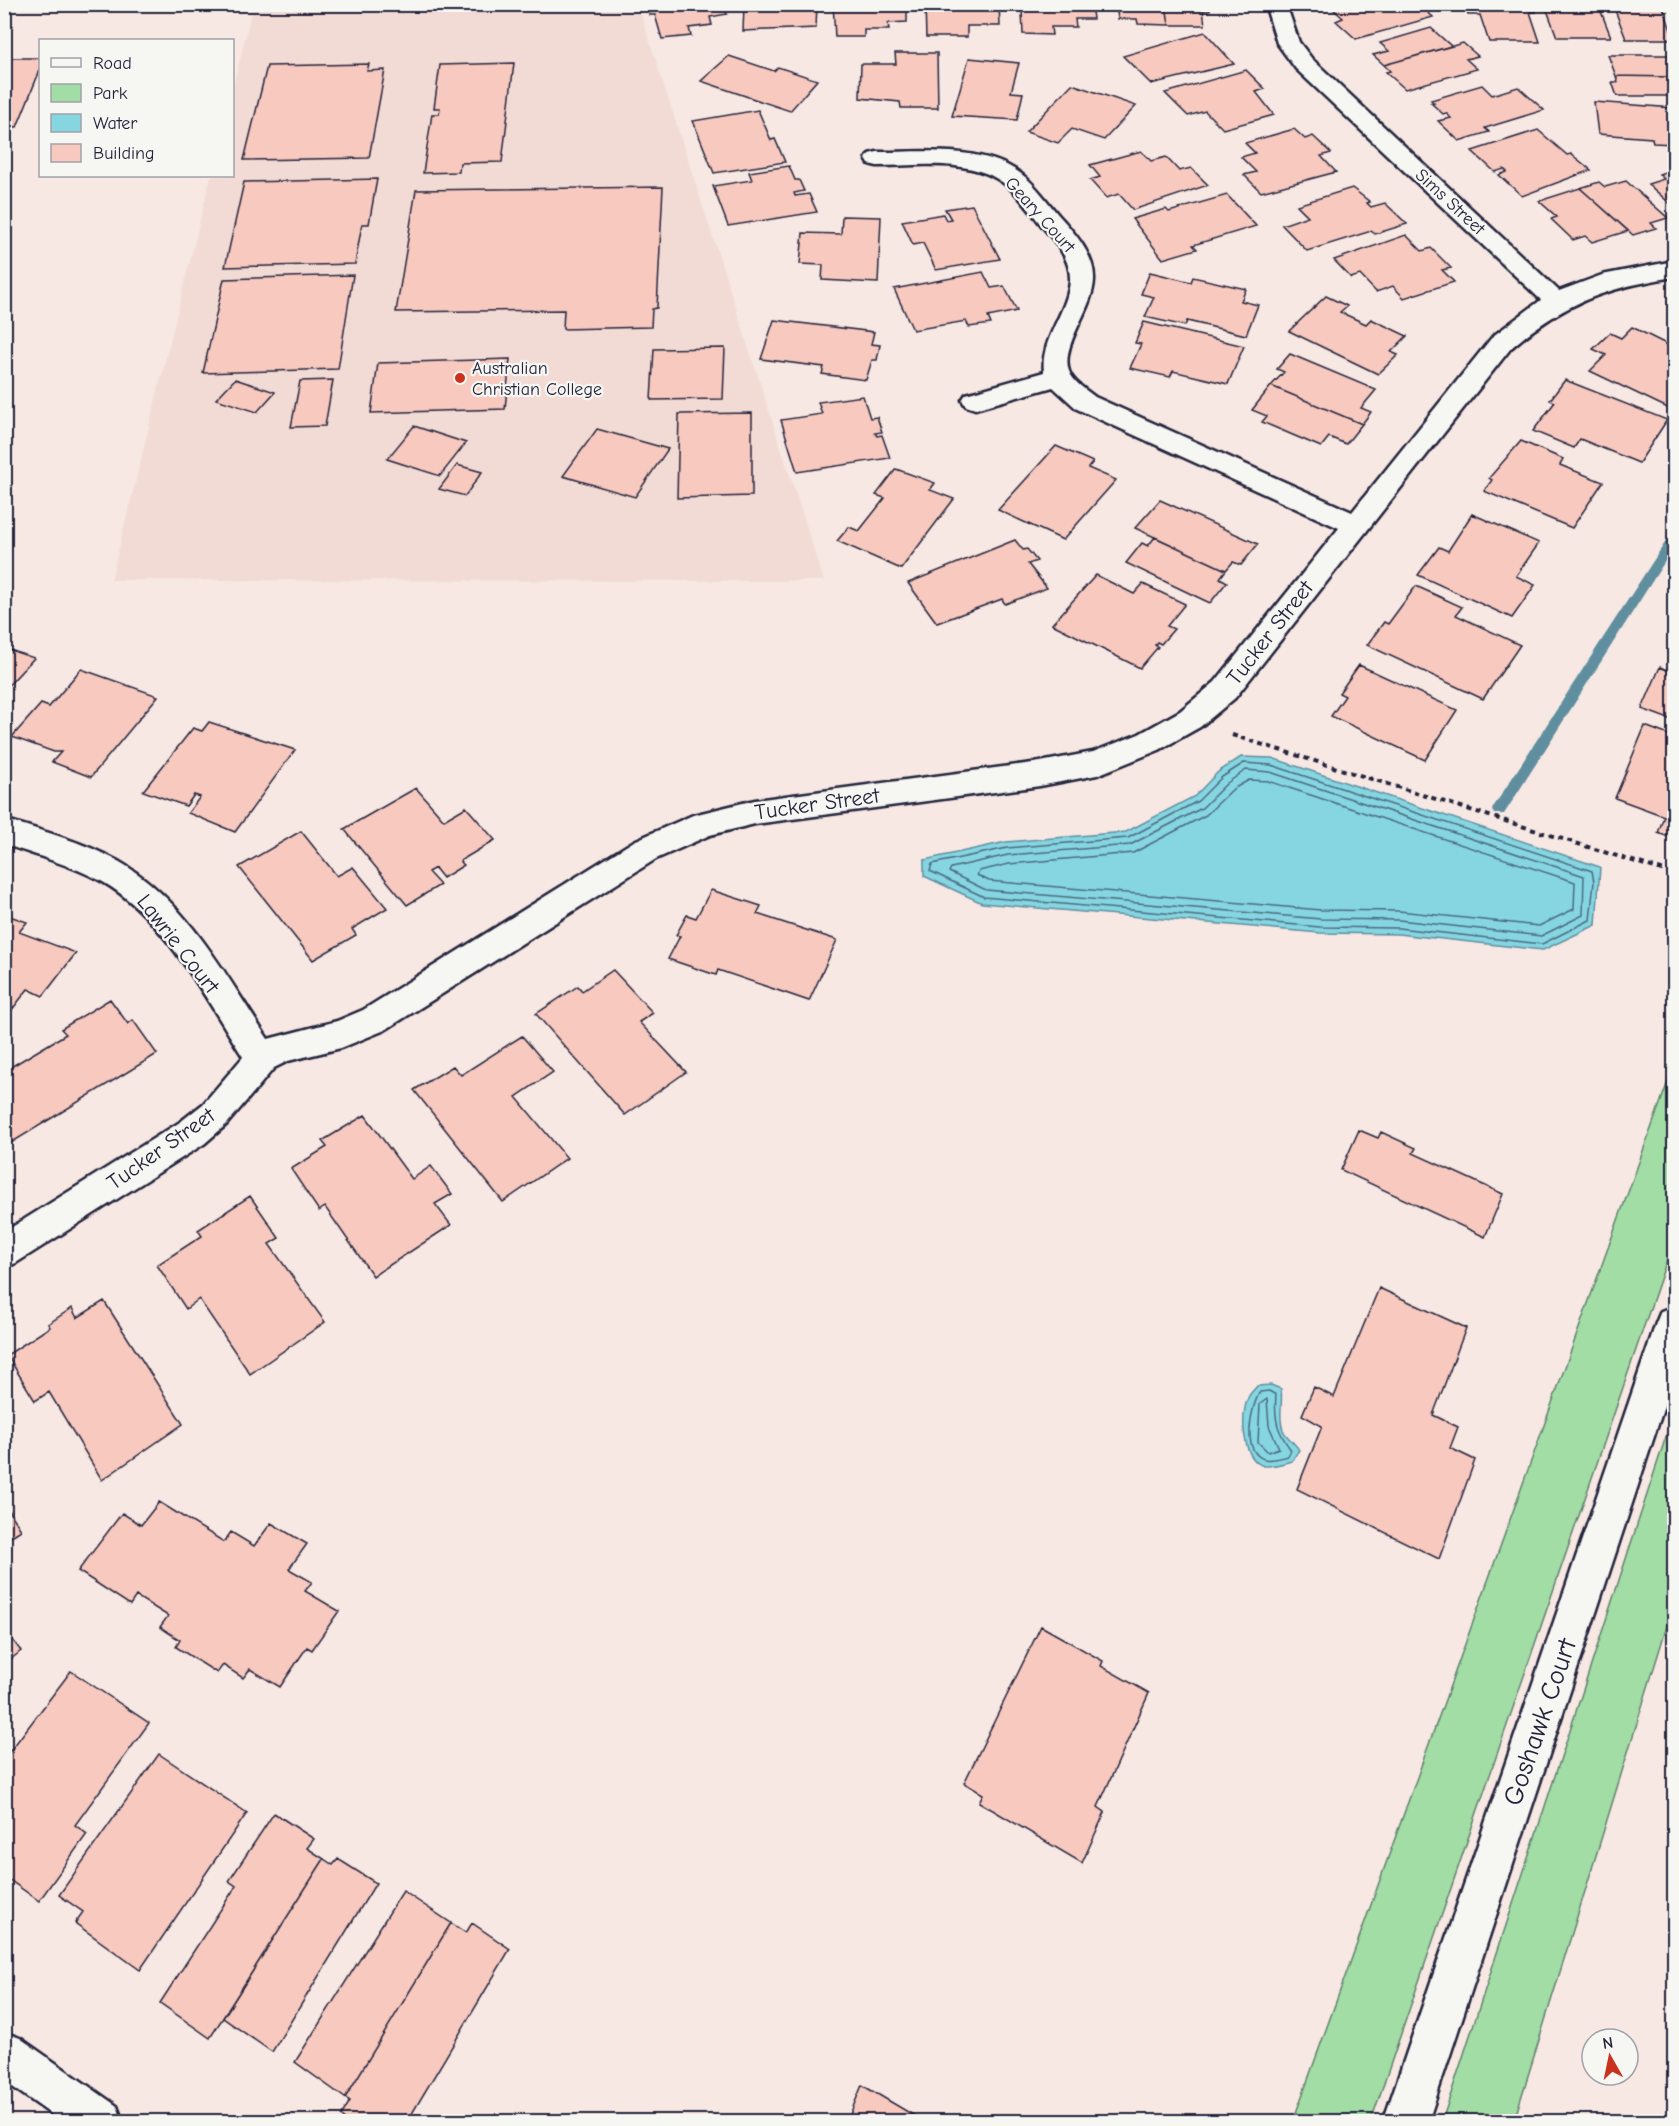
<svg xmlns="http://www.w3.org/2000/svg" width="1679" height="2126" font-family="'Comic Neue',sans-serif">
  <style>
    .built { fill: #f3dbd5 }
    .green { fill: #a1dda4; stroke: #628070; stroke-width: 1.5 }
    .water { fill: #86d6e2; stroke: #5e8e9f; stroke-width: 1.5 }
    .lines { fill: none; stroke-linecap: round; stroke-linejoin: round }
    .shore { stroke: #4a6a7e; stroke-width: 1.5 }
    .stream { fill: #5e8e9f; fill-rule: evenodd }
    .building { fill: #f8c9bf; stroke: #22223b; stroke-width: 1.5 }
    .minor-casing { stroke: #22223b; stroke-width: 5 }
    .path { stroke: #22223b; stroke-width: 4; stroke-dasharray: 5 4.5; stroke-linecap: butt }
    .minor { fill: #f6f6f2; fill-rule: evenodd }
    .poi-dot { fill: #c8321e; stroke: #f6f6f2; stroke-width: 2 }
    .labels { text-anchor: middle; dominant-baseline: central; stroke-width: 4.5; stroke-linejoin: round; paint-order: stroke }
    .far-street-label { font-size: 18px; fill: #22223b; stroke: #f6f6f2 }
    .far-poi-label { font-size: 18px; fill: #22223b; stroke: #f6f6f2; text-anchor: start }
    .street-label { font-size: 22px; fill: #22223b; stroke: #f6f6f2 }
    .near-street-label { font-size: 27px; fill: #22223b; stroke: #f6f6f2 }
  </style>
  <rect width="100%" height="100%" fill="#f7e8e3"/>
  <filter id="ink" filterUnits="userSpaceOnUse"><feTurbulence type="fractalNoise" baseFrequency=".0167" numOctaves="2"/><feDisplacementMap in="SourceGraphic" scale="12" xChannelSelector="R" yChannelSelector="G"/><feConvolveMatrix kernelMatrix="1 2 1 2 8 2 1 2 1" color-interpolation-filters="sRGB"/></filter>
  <g filter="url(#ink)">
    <path class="built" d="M253,5H638L824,581L111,580L211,176H232L233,87Z"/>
    <path class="green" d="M1674,1065V1239L1371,2121H1293Z
      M1674,1412V1603L1514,2121H1442Z"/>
    <path class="water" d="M1241,757L1272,758L1600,867L1596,925L1543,950L1398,934L1320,933L982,903L924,876V860L1006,842L1126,832L1195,796L1218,772Z
      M1271,1385L1281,1389C1283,1403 1278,1417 1283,1430C1286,1437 1295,1443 1299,1450L1292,1461C1284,1463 1272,1467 1264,1466C1242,1460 1240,1415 1248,1398C1249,1394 1254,1390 1257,1386Z"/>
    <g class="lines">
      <path class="shore" d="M1244,763L1271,765L1592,871L1594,882L1590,920L1542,944L1398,928L1320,927L984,897L930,871L932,864L1007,848L1128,838L1198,801L1222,777Z
        M1246,770L1270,772L1584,876L1583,915L1541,936L1399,920L1321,919L986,890L949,872L951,868L1008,855L1130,845L1202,808L1227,783Z
        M1249,780L1268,781L1575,882L1574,909L1539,926L1399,911L1321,910L989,881L977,875L979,871L1009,864L1133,853L1206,815L1233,789Z
        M1269,1391L1276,1395C1274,1419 1277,1431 1291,1450L1288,1456C1280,1458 1272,1461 1264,1459C1241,1451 1251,1406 1260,1392Z
        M1267,1399L1269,1426L1279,1448L1268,1452L1258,1442L1260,1404Z"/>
      <path class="stream" d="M1674,534V547L1504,814H1494L1492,810L1494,806L1670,535Z"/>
    </g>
    <path class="building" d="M647,4H724L727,14L710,17L712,25L689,28L691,36L662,39L655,15H650Z
      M740,4H817L816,28L743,31L744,6Z
      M833,4H907V22L888,23L889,30H864V37H835Z
      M925,4H999L1000,26H967V37H926Z
      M1018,4H1091L1093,19H1075L1076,27H1051L1052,35L1023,34L1022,10H1018Z
      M1116,4H1166L1169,25L1138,24L1137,19H1118Z
      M1166,4H1209L1210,10H1203L1205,25H1169Z
      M1334,4H1418L1433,17L1356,39L1336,21L1343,18L1332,8L1337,7Z
      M1464,4H1533L1536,12H1530L1540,42H1489L1480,15H1468Z
      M1540,4H1598L1611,37H1557L1547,10H1542Z
      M1605,4H1662L1674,39H1626L1615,10H1607Z
      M1431,28L1451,46L1384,65L1373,55L1389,51L1380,43Z
      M1205,32L1234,64L1151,84L1123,56Z
      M1463,43L1478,56L1466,59L1477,69L1405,89L1386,72L1390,71L1384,65Z
      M895,53H937L938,108H901L900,102L860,98L861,64H896Z
      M1608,55H1674V77L1616,76Z
      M729,56L774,71L778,67L817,80L790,111L701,81Z
      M4,58H40V70L17,127H4Z
      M969,58L1019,63L1011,92L1023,93L1017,120L952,116Z
      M514,63L502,162L460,163L459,172L423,173L432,114H439L440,108H434L440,65Z
      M369,64L367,71L385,70L369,158L244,160L267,66Z
      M1246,70L1265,89L1256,92L1274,115L1223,129L1205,111L1188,116L1165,93Z
      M1616,76L1674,77V96H1617L1612,82H1618Z
      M1072,84L1136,106L1104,140L1072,129L1058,143L1026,132Z
      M1482,85L1492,95L1518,87L1544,110L1485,128L1489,132L1459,141L1438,121L1451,118L1446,113L1443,114L1431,103H1434L1431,100Z
      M1594,102L1674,108V144L1653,143L1652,138L1598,134Z
      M758,110L771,140L775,139L785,162L714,173L693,121Z
      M1294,129L1305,139L1313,136L1331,153L1321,156L1336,172L1261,192L1244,175L1256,172L1241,157L1255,153L1245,143Z
      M1538,130L1567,155L1571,154L1591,170L1522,196L1499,175L1507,172L1504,169L1495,172L1472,151Z
      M1141,151L1151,161L1166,157L1179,171L1191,168L1208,185L1133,210L1119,194L1106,198L1090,180L1100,177L1090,165Z
      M789,166L795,180H799L804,191L794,193L795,196L809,194L817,212L728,226L713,186L752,180L749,172Z
      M1674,169V207L1648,184L1664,179L1659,174Z
      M377,179L369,224H362L355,264L225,267L244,182Z
      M1626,181L1668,218L1651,223L1656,228L1633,235L1580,188L1599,182L1605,187Z
      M663,187L657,308L652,309L651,327L563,329L564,310L396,312L416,190Z
      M1352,188L1370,202L1367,203L1371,207L1385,203L1407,224L1375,234L1371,231L1307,251L1282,225L1308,216L1297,205Z
      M1580,188L1628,231L1592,242L1585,236L1573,240L1551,219L1557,217L1539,201Z
      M1227,195L1256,226L1193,245L1197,249L1163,259L1132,219L1166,209L1169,212Z
      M972,205L1000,259L936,270L923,243L913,245L902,221L943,214L946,220L951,219L945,209Z
      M842,216L881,217L878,283L822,280L823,265L800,264L803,233L841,234Z
      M1406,235L1422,251L1431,248L1451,268L1442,270L1454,282L1404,298L1393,286L1376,292L1360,275L1351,278L1334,260Z
      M983,272L991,288L1004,286L1017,311L988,317L991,324L969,327L966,321L913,330L894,289Z
      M1150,272L1191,282L1193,277L1246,289L1241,301L1258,305L1246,335L1187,321L1185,326L1145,317L1154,297L1141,294Z
      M353,275L338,369L203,373L224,279Z
      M1326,296L1347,306L1340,312L1366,324L1371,319L1407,336L1391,352L1398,355L1378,374L1289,331Z
      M774,320L874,332L871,344L880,345L877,360H872L866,380L822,374L824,367L761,359Z
      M1144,322L1244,346L1228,384L1173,371L1170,377L1130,368L1141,344L1135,343Z
      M1632,327L1674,348V411L1590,371L1606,355L1593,349L1610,333L1621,338Z
      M725,348L723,399L651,400L654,349Z
      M1290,354L1376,390L1361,408L1371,412L1362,424L1271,386L1284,372L1277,369Z
      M510,359L505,409L371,413L378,363Z
      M235,379L275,392L257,412L216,399Z
      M333,380L325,426L291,427L300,381Z
      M1565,380L1667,420L1639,463L1580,439L1574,448L1533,431L1555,402L1550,400Z
      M1271,386L1362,424L1346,444L1329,437L1321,447L1262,422L1267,416L1252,410Z
      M863,396L870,418L877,417L882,432L875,433L877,436L882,435L890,458L797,472L781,420L822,414L818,402Z
      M752,413V496L677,498L679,414Z
      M414,426L466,443L440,476L387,459Z
      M597,429L668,449L635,497L563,476Z
      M1521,441L1563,459L1560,465L1603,482L1572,528L1484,491L1492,480L1489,478Z
      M1056,446L1093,462L1088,468L1116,480L1063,540L998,510Z
      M457,465L482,472L465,496L439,489Z
      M896,469L935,483L930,490L954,499L901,569L837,541L849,527L859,531L885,498L876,495Z
      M1160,500L1258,544L1241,565L1233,562L1226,570L1135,528Z
      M1472,514L1539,543L1516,576L1535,585L1512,618L1418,575L1439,547L1448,551Z
      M1155,537L1226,570L1220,578L1227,582L1210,603L1126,563L1142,543L1148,546Z
      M1015,540L1023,550L1027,549L1037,561L1028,564L1047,588L1005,604L1002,599L937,623L908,583Z
      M1096,575L1134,594L1143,584L1185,604L1167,626L1174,629L1161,644L1157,642L1155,645L1158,647L1140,668L1052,624Z
      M1416,586L1462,607L1456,615L1520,645L1483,699L1367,645L1384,622L1388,624Z
      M4,648L34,658L4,690Z
      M1359,665L1457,710L1425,760L1331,716L1345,696L1339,693Z
      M1660,667L1674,673V721L1642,709Z
      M81,669L158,696L91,777L52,762L61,752H54L12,737L41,704L49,707Z
      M209,722L295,750L235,832L188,813L200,797L194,795L186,806L143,791L193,728L202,731Z
      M1645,726L1674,737V839L1658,833L1664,816L1615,798Z
      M416,788L444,820L466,807L495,840L460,861L464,865L443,878L435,868L428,872L440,885L407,905L344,829Z
      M301,831L337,876L353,867L387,908L352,929L356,935L313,960L239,867Z
      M711,890L761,906L757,914L837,940L809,1001L718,970L716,975L668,959L680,936L676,935L687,915L696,918Z
      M4,914L27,922L19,932L76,953L43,996L28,989L4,1020Z
      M613,970L653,1013L639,1022L686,1072L625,1115L536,1014L578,986L582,991Z
      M110,999L128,1024L133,1020L157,1054L6,1146L4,1071L66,1034L61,1029Z
      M522,1036L553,1072L516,1097L567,1158L503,1202L414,1090L453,1066L461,1075Z
      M365,1115L412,1179L431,1166L452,1194L435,1204L451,1225L373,1276L325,1207L319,1211L291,1169L327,1147L322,1141Z
      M1359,1130L1378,1138L1381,1132L1416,1148L1413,1153L1503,1194L1485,1237L1341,1170Z
      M250,1196L279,1238L269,1244L325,1322L250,1374L199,1299L186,1309L157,1265L202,1236L198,1230Z
      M1379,1288L1466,1328L1433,1415L1458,1427L1450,1448L1475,1460L1439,1559L1297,1489L1322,1426L1302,1415L1314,1387L1334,1397Z
      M104,1301L183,1424L102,1480L49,1392L35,1401L7,1355L50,1327L48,1324L72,1308L77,1318Z
      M4,1502L21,1530L4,1541Z
      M159,1502L224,1542L231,1532L254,1546L271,1523L307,1544L289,1569L312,1582L305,1591L339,1611L312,1650L307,1647L280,1687L250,1669L243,1678L223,1665L217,1673L176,1647L180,1640L160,1627L168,1616L136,1596L130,1605L78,1571L122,1513L141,1525Z
      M1041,1626L1103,1661L1101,1666L1149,1693L1098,1807L1105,1812L1082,1863L979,1802L983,1794L964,1783Z
      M4,1629L21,1651L4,1665Z
      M71,1671L149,1723L75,1825L87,1834L39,1901L4,1876V1759Z
      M159,1754L247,1813L140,1970L75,1923L83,1912L59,1895Z
      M274,1813L314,1839L307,1848L324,1859L210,2038L160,2003L236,1886L229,1881Z
      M324,1859L333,1865L338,1859L376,1883L272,2052L223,2018Z
      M403,1891L451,1923L345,2098L295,2062Z
      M451,1923L466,1933L472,1923L510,1949L407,2122H348L341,2116L350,2101L345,2098Z
      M862,2085L925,2122H847Z"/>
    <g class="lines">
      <defs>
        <path id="minor" d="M1265,4H1286L1299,42L1312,59L1559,291L1602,275L1674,261V277C1606,288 1564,302 1511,348L1235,698L1200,727L1159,750L1097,775L1040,786L755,824L710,835L656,859L385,1030L341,1048L288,1061L274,1068L227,1124L204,1144L16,1263L4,1268V1232L180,1122L203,1104L243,1057C206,999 164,917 103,882C72,865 37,856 4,844V819C45,832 92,844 128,867C190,907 228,979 268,1039L337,1021L363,1010L634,841L693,815L755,800L1040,762L1093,752L1139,734L1180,711L1215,682L1339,528L1077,409L1053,387L975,409L966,406L962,400L966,394L1044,372C1040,339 1067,314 1070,281C1071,259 1056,242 1042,226C1030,211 1018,193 1002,182C969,158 916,166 877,166L869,164L866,159L869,154L877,152C921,152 982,145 1020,173C1037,185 1049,205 1063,220C1077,236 1095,257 1094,280C1093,310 1060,345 1069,371C1073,382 1086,390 1095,397L1352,512L1493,336L1541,300L1296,69L1277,43Z
          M1674,1306V1376L1428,2122H1383L1656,1323L1661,1311Z
          M4,2032L20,2038L117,2106L123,2122H62L4,2081Z"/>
      </defs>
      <use href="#minor" class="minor-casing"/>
      <path class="path" d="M1232,735L1674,874"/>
      <use href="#minor" class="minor"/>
    </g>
  </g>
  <circle class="poi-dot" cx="460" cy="378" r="6"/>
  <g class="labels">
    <g class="far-street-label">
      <text transform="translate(1450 202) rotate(43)">Sims Street</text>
      <text transform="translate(1040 215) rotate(48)">Geary Court</text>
    </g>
    <g class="far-poi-label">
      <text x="472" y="368">Australian<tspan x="472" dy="21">Christian College</tspan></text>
    </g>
    <g class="street-label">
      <text transform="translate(1270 633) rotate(-52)">Tucker Street</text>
      <text transform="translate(817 804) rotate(-8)">Tucker Street</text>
      <text transform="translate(178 944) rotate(52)">Lawrie Court</text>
      <text transform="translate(161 1149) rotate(-35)">Tucker Street</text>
    </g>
    <g class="near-street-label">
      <text transform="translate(1540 1722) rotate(-71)">Goshawk Court</text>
    </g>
  </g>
  <rect width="1679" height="2126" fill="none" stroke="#f6f6f2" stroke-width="24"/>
  <rect x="12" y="12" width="1655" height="2102" fill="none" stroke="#22223b" stroke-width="2" filter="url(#ink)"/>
  <rect x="39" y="39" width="195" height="138" fill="#f6f6f2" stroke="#a1a1a9" stroke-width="1.5"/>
  <rect x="51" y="58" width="30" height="9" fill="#f6f6f2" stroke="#a1a1a9" stroke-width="1.5"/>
  <text x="93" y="69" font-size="18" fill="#22223b">Road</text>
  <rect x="51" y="84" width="30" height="18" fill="#a1dda4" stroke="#a1a1a9" stroke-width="1.5"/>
  <text x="93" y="99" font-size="18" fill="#22223b">Park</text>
  <rect x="51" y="114" width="30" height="18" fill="#86d6e2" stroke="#a1a1a9" stroke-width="1.5"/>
  <text x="93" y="129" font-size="18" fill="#22223b">Water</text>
  <rect x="51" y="144" width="30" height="18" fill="#f8c9bf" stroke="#a1a1a9" stroke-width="1.5"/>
  <text x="93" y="159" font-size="18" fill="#22223b">Building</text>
  <g transform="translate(1610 2057) rotate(351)"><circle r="28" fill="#f6f6f2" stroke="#a1a1a9" stroke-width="1.5"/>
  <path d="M0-4.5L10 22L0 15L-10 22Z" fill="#c8321e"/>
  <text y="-9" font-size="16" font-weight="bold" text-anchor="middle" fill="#22223b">N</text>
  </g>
</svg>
